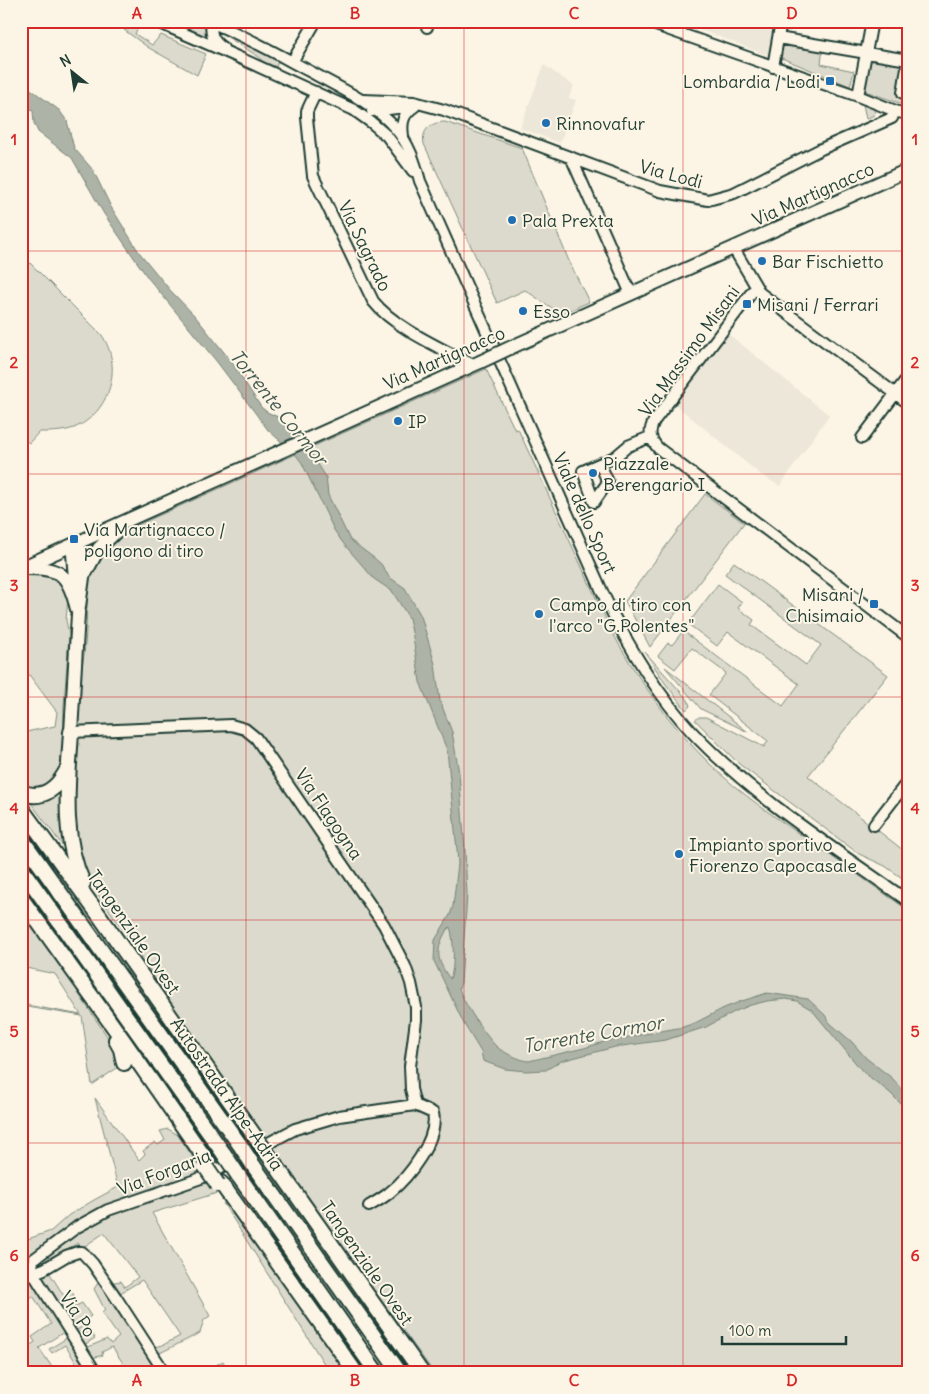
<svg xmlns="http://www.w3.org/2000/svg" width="929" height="1394" font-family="Delius,sans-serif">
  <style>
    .built { fill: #ece7d8 }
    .green { fill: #dcdacc; stroke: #7e8c80 }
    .water { fill: #aeb3a7; stroke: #758479; fill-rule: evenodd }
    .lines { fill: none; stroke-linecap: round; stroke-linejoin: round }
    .minor-casing { stroke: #1f3d34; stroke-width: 14 }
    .major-casing { stroke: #1f3d34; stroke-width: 16 }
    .highway-casing { stroke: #1f3d34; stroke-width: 18 }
    .minor { stroke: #fcf5e5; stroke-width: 10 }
    .major { stroke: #fcf5e5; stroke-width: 12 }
    .highway { stroke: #fcf5e5; stroke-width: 14 }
    .major-bridge-casing { stroke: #1f3d34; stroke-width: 16; stroke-linecap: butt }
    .highway-bridge-casing { stroke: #1f3d34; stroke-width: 18; stroke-linecap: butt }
    .major-bridge { stroke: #fcf5e5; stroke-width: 12 }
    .highway-bridge { stroke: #fcf5e5; stroke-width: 14 }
    .grid { fill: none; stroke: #d62828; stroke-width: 1; stroke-opacity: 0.55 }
    .poi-dot { fill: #1f6fb2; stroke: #fcf5e5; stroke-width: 2 }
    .labels { text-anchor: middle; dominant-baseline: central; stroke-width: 4; stroke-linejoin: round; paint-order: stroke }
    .poi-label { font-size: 18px; fill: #1f3d34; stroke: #fcf5e5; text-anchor: start }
    .street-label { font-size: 18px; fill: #1f3d34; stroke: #fcf5e5 }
    .water-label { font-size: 19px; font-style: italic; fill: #435a51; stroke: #fcf5e5 }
    .neatline { fill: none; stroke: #d62828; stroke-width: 2 }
    .grid-label { font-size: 16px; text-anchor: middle; font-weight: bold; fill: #d62828 }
  </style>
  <rect width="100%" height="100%" fill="#fcf5e5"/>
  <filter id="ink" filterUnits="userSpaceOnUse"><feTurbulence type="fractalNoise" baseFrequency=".02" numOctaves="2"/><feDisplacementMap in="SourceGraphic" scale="10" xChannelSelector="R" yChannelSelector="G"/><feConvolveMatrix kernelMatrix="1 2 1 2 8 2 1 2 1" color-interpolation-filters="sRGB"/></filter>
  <g filter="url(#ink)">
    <path class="built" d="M674,21H775L769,56L720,37Z
      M544,65L574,86L569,98L576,100L570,117L572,118L569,124H567L560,143L520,128Z
      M726,332L829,415L780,486L761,475L672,402Z"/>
    <path class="green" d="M167,21H195L208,26L206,33L208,39Z
      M139,26L135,34L152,45L161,35L206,54L197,75L149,48L124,30Z
      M214,26L279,59L276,67L262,61L259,57L213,28Z
      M782,41L823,48L821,64L854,71L850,86L779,57Z
      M870,55L905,62L908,106L865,91Z
      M863,104L873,108L875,112L874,115L866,119Z
      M445,122L522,148L569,261L589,302L561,314L525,290L497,303L424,144C421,130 431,122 445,122Z
      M21,254L101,334C124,366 110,413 74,428C62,432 52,432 39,432L29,443L21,436Z
      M486,369L515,430L518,429L610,628C636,677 669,724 709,763C740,794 778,819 814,844C846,866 876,888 908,910V1373H434L271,1148L173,1008L136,948L87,879L73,830L77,685C86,659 86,632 87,604C88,595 86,582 89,573C96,553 115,540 131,528Z
      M705,494L744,523L650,647L625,601Z
      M734,562L888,675L808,776L903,850L908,867V882L885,866L859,854L739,764L695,720L699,717H706L764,747L768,741L709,695L726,673L692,648L675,669L658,656L668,643L672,645L683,631L783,706L799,684L728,632L717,646L688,624L718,584L742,602L738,608L754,620L751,625L806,665L821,645L725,574Z
      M27,573H47L63,582L68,598L66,620L69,635L64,705L63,755L62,765L54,779L45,785L31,789L21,786V733L55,726L57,712L21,664V574Z
      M645,652L688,700L690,706L686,710L665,683Z
      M665,667L748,732L701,709Z
      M63,787L62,820L65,849L28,799Z
      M21,907L75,981L78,993L117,1051L120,1066L92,1085L82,1016L21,1006V1004L81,1015L55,974L21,967Z
      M95,1098L139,1160L145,1154L143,1151L155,1142L158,1145L165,1140L160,1131L168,1129L178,1135L204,1174L150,1193L47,1244L21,1264V1243L25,1240L51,1231L69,1215L94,1200L118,1187Z
      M208,1180L217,1193L152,1213L210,1316L204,1320L200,1333L158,1354L152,1348L163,1345L180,1336L142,1280L117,1295L109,1283L121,1281L125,1287L138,1277L104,1233L82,1248L78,1243L39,1264V1260L79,1230L109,1213Z
      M223,1203L240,1218L350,1373H330Z
      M49,1272L64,1296L72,1292L74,1295L71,1297L72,1298L59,1306L40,1276Z
      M30,1280L64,1332L39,1348L56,1373H21V1351L35,1342L32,1337L51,1324L33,1296L21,1304V1285Z
      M100,1280L161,1373H101L97,1366L102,1367L109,1372L123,1363L112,1347L102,1352L103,1355L92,1358L86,1348L107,1339L111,1344L119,1337L102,1313L105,1310L94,1289Z
      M82,1303L91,1316L73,1328L63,1312Z
      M86,1324L95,1338L84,1345L75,1331Z
      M67,1338L90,1373H81L82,1372L65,1345L52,1353L49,1349Z
      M223,1361L229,1373H202Z"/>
    <path class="water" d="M21,82L59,110L67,121L74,148L93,170L111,207L139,252L170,290L195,316L231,361L261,407L267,412L278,417L313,456L326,477L328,495L350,540L374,558L381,564L389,577L405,588L421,616L435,664L440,701L452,732L459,773L465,850L467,895L461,983L459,988C462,1001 487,1038 497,1047C502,1052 522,1061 529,1061L584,1048L607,1041L683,1027L695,1023L724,1008L742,1001L767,993L774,994L808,999L825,1015L830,1023L852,1042L866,1058L892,1078L908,1095V1111L889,1092L863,1072L812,1010L797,1001L786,999L767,1001L751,1005L736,1011L706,1027L666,1040L615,1047L561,1061L546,1070L526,1071L505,1069L483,1061L481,1052L464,1024L434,961L435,940L450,915L453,906L458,864L457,850L447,750L420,682L413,637L409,618L392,591L374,579L343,543L334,530L302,463L296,455L268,430L217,362L148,278L104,214L72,158L38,132L34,123L33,111L21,106ZM450,927C454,938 455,969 450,979C439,963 435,955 443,937C446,932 446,930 450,927Z"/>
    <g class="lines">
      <defs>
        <path id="minor" d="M155,21L231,54L354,110L372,123L387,136L413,171
          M208,21C244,35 277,54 311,72C340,88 374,103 396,129C409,144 415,162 420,181L605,598C628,646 656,693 692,732C753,797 835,849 908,901
          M212,21C210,33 212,41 223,48
          M644,21L858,96L898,112L908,114
          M427,27L428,21
          M778,38L908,60
          M908,61L903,93L908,94
          M292,62L316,21
          M773,67L781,21
          M316,92L307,111V118L313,176L373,301C393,327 443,349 473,365
          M858,96L872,21
          M363,100L414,102L444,110L660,191L708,200L734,193L821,149L892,118L895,111
          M372,111L405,107
          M403,136C401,122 403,114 415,106
          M571,157L631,294
          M734,249L760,293L908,403
          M755,288L654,421C648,432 650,439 658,448L908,637
          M862,438L908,377
          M600,464L608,482L594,502L583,471L615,457L628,446L650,437
          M71,732L231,725L245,729L256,738L384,925L405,966L411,983L416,1007V1020L410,1066L411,1089L415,1105
          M874,825L908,781
          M33,1273L96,1373
          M29,1275L34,1259L77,1227L108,1210L204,1177L295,1129L339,1116L415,1105L433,1113C439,1139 408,1178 389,1193C383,1198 376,1202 369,1206
          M21,1278L44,1269L66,1256L78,1252H82L93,1264L115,1296L165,1373"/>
        <path id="major" d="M514,346L908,170
          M21,568L480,362
          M26,568C62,568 68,574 77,609
          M86,572L99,548L119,529
          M76,591L73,554L76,544
          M71,732L78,614L85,563L84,556L76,544"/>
        <path id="highway" d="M71,732C68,783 61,836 83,883
          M21,792C44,802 59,786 68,768
          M21,808L99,915L256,1138
          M21,838L240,1145
          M21,868L224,1154
          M21,898L123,1040L209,1164
          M116,1040L121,1049L124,1063
          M272,1160L422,1373
          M253,1165L400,1373
          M238,1175L377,1373
          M221,1183L356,1373"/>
      </defs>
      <use href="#minor" class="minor-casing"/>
      <use href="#major" class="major-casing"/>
      <use href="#highway" class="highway-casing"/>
      <use href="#minor" class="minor"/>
      <use href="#major" class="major"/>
      <use href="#highway" class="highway"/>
      <defs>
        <path id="major-bridge" d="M480,362L514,346"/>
        <path id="highway-bridge" d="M256,1138L272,1160
          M240,1145L253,1165
          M224,1154L238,1175
          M205,1166L218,1185"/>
      </defs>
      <use href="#major-bridge" class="major-bridge-casing"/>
      <use href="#highway-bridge" class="highway-bridge-casing"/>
      <use href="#major-bridge" class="major-bridge"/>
      <use href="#highway-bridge" class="highway-bridge"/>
    </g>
  </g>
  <path class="grid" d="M246,21V1373M464,21V1373M683,21V1373M21,251H908M21,474H908M21,697H908M21,920H908M21,1143H908"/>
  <g class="poi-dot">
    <rect x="825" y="76" width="10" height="10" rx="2.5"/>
    <circle cx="546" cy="123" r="5"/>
    <circle cx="512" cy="220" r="5"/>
    <circle cx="762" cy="261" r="5"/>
    <rect x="742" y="299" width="10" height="10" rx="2.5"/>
    <circle cx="523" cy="311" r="5"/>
    <circle cx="398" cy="421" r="5"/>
    <circle cx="593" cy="473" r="5"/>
    <rect x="69" y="534" width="10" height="10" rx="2.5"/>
    <rect x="869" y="599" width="10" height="10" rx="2.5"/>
    <circle cx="539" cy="614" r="5"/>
    <circle cx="679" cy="854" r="5"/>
  </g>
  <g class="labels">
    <g class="poi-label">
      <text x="820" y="81" text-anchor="end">Lombardia / Lodi</text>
      <text x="556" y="123">Rinnovafur</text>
      <text x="522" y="220">Pala Prexta</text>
      <text x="772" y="261">Bar Fischietto</text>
      <text x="757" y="304">Misani / Ferrari</text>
      <text x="533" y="311">Esso</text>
      <text x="408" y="421">IP</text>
      <text x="603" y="463">Piazzale<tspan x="603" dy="21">Berengario I</tspan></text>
      <text x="84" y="529">Via Martignacco /<tspan x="84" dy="21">poligono di tiro</tspan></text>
      <text x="864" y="594" text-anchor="end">Misani /<tspan x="864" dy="21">Chisimaio</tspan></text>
      <text x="549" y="604">Campo di tiro con<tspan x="549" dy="21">l'arco "G.Polentes"</tspan></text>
      <text x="689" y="844">Impianto sportivo<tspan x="689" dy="21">Fiorenzo Capocasale</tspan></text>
    </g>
    <g class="street-label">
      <text transform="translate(671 174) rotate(15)">Via Lodi</text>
      <text transform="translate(813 194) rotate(-24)">Via Martignacco</text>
      <text transform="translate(365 246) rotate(64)">Via Sagrado</text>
      <text transform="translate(689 351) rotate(-54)">Via Massimo Misani</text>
      <text transform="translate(444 358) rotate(-24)">Via Martignacco</text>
      <text transform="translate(585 513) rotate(66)">Viale dello Sport</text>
      <text transform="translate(329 814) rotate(56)">Via Flagogna</text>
      <text transform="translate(134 932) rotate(55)">Tangenziale Ovest</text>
      <text transform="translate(227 1094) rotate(55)">Autostrada Alpe-Adria</text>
      <text transform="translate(164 1172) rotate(-21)">Via Forgaria</text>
      <text transform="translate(367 1263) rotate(55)">Tangenziale Ovest</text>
      <text transform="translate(78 1314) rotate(57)">Via Po</text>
    </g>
    <g class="water-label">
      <text transform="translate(279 407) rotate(51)">Torrente Cormor</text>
      <text transform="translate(593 1034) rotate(-10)">Torrente Cormor</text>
    </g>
  </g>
  <rect width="929" height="1394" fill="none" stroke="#fcf5e5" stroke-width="55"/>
  <g transform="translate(72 72) rotate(330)" stroke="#fcf5e5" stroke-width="4" paint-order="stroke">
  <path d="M0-4L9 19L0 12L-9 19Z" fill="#1f3d34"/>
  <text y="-8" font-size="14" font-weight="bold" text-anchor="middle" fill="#1f3d34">N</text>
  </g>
  <path d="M722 1336v8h124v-8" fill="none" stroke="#1f3d34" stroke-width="2.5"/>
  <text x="729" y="1336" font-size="15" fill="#1f3d34" stroke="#fcf5e5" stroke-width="4" paint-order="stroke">100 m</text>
  <rect x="28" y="28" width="874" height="1338" class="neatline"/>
  <g class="grid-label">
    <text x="137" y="19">A</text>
    <text x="355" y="19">B</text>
    <text x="574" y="19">C</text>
    <text x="792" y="19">D</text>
    <text x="14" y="145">1</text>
    <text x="915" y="145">1</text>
    <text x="14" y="368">2</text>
    <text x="915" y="368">2</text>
    <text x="14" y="591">3</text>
    <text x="915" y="591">3</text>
    <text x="14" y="814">4</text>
    <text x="915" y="814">4</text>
    <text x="14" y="1037">5</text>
    <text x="915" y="1037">5</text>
    <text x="14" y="1261">6</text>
    <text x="915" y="1261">6</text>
    <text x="137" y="1386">A</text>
    <text x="355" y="1386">B</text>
    <text x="574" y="1386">C</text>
    <text x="792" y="1386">D</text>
  </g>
</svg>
